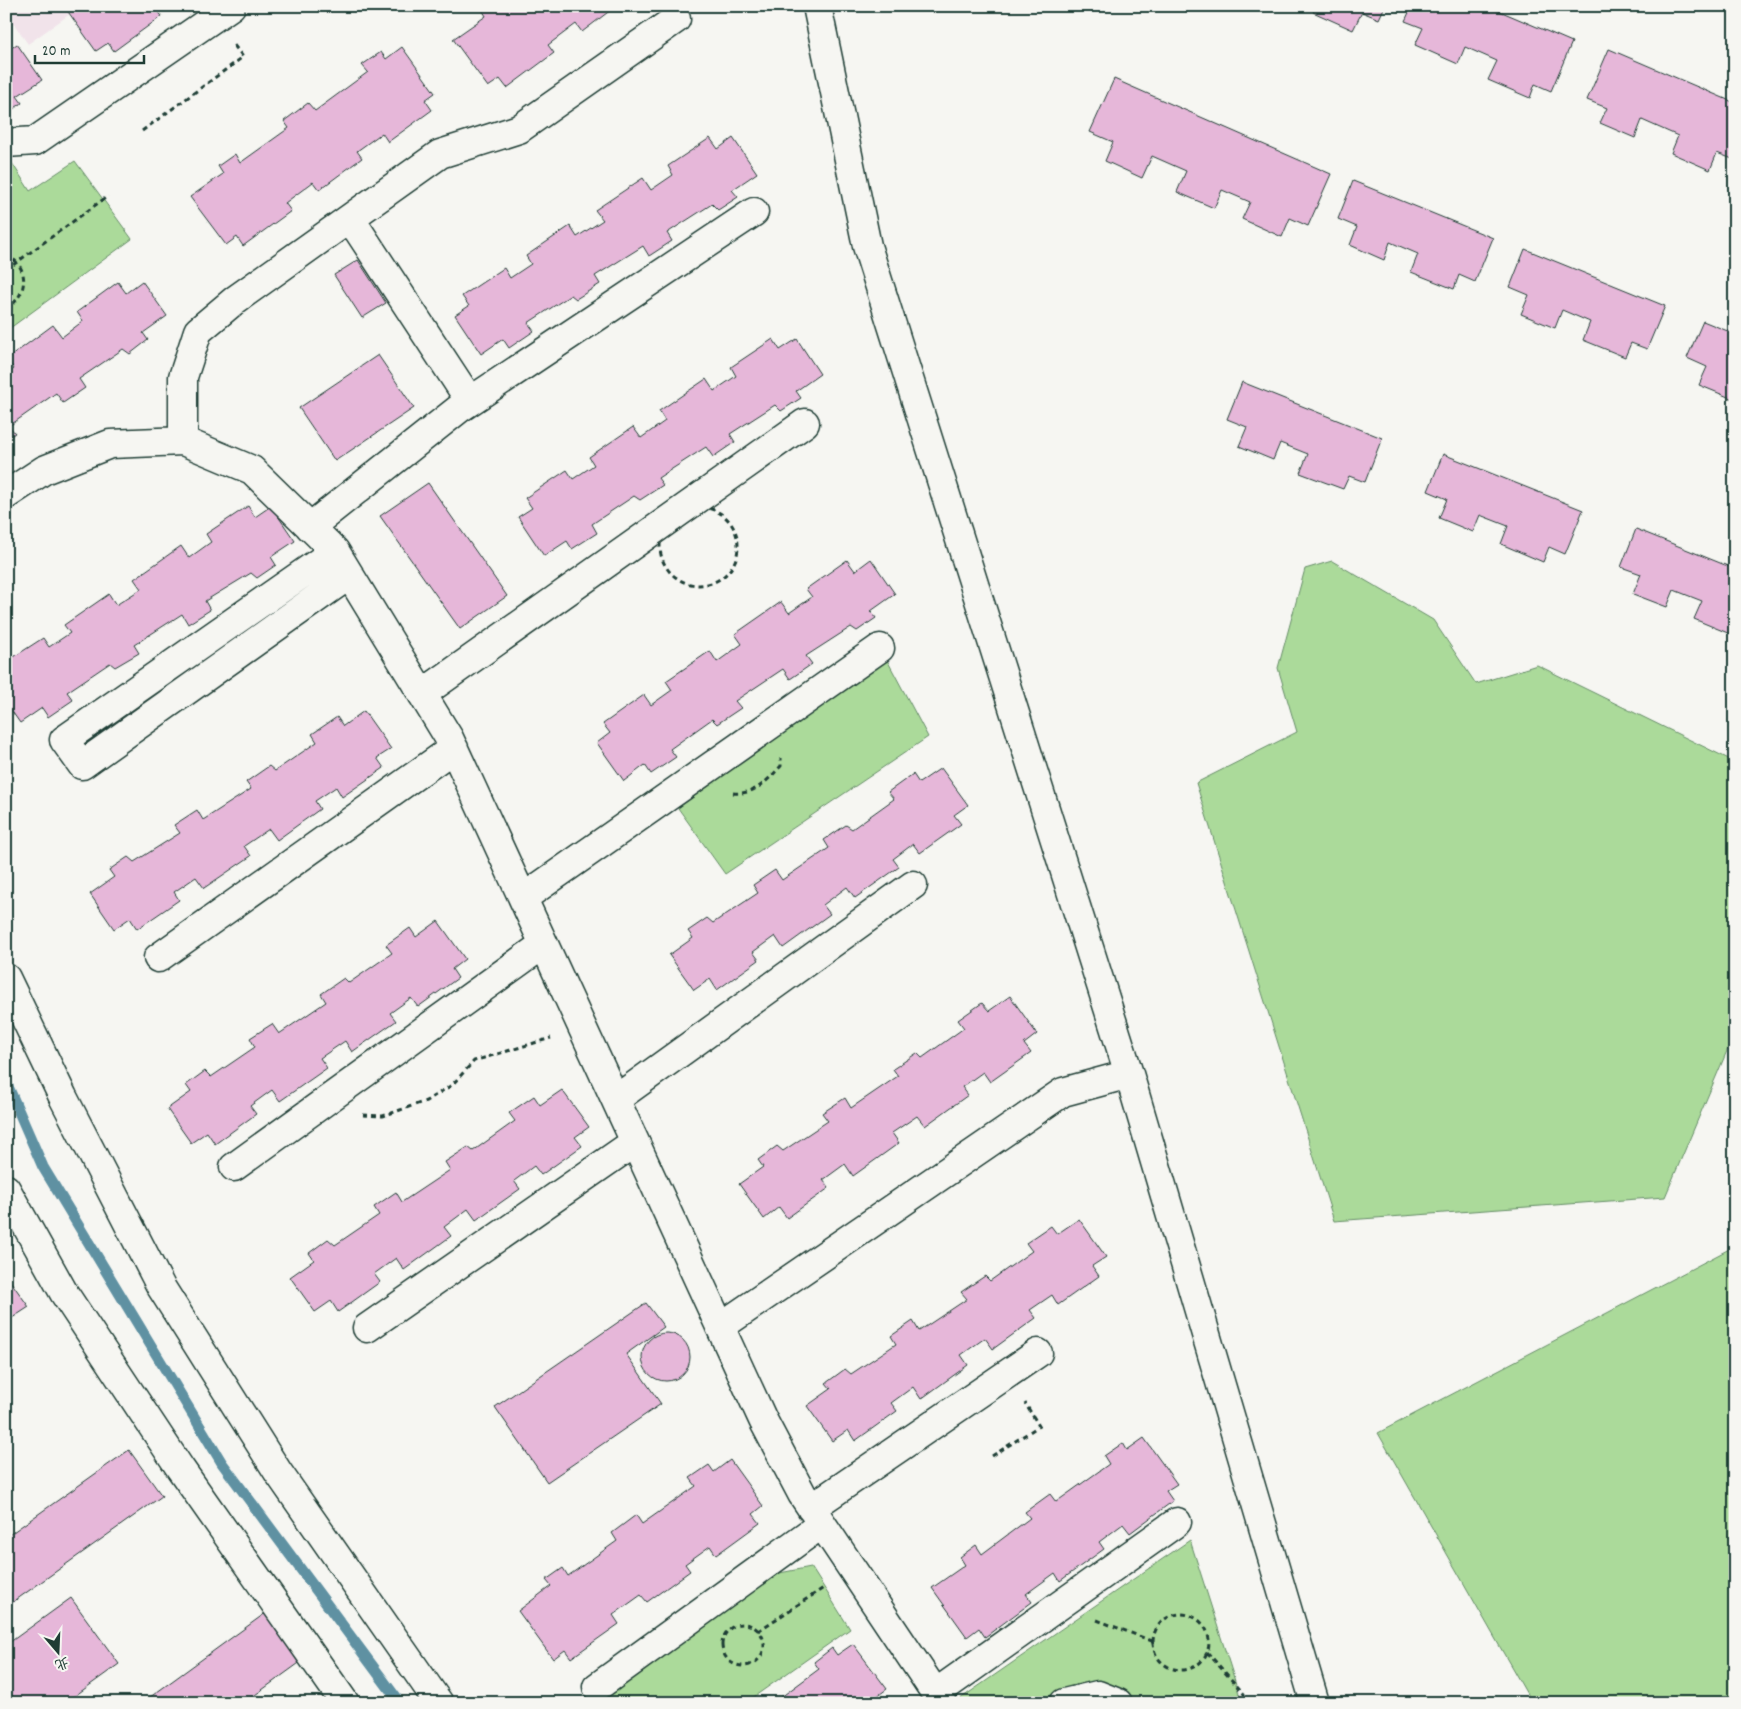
<svg xmlns="http://www.w3.org/2000/svg" width="1741" height="1709" font-family="Dekko,'LXGW WenKai TC',sans-serif">
  <style>
    .built { fill: #f1e3ea }
    .green { fill: #abda9a; stroke: #658c67 }
    .lines { fill: none; stroke-linecap: round; stroke-linejoin: round }
    .stream { stroke: #5f91a2; stroke-width: 11 }
    .building { fill: #e6b7d9; stroke: #1f3d34 }
    .minor-casing { stroke: #1f3d34; stroke-width: 31 }
    .path { stroke: #1f3d34; stroke-width: 3; stroke-dasharray: 5 4; stroke-linecap: butt }
    .minor { stroke: #f6f6f2; stroke-width: 28 }
  </style>
  <rect width="100%" height="100%" fill="#f6f6f2"/>
  <filter id="ink" filterUnits="userSpaceOnUse"><feTurbulence type="fractalNoise" baseFrequency=".02" numOctaves="2"/><feDisplacementMap in="SourceGraphic" scale="10" xChannelSelector="R" yChannelSelector="G"/><feConvolveMatrix kernelMatrix="1 2 1 2 8 2 1 2 1" color-interpolation-filters="sRGB"/></filter>
  <g filter="url(#ink)">
    <path class="built" d="M6,6H81L28,44L14,24L6,29Z"/>
    <path class="green" d="M75,161L132,239L6,331V168L12,163L30,191Z
      M1332,561L1433,620L1476,684L1537,665L1735,762V1032L1665,1197L1334,1221L1196,783L1297,732L1278,668L1305,569Z
      M886,658L928,737L725,874L678,808Z
      M1735,1246V1703H1532L1378,1433Z
      M1190,1540L1242,1703H963L960,1699Z
      M811,1567L850,1629L745,1703H593L769,1575Z"/>
    <g class="lines">
      <path class="stream" d="M6,1082L43,1167L222,1463L400,1703"/>
    </g>
    <path class="building" d="M64,6H157L155,8L162,16L114,51L108,43L96,51Z
      M484,6H616L582,32L576,24L548,45L554,53L507,88L500,79L488,87L453,39L486,16L481,8Z
      M1316,6H1385L1379,19L1362,12L1353,30L1313,12Z
      M1412,6H1488L1572,42L1551,91L1535,84L1530,98L1488,80L1497,61L1465,47L1458,64L1415,45L1423,28L1405,21Z
      M17,44L42,80L17,96L22,103L6,114V52Z
      M402,47L435,93L425,100L432,110L388,142L382,133L357,151L362,158L319,190L313,182L285,203L291,211L243,246L237,237L226,245L190,197L223,174L218,166L235,154L240,163L289,128L284,121L308,103L315,111L368,72L362,65L381,52L386,59Z
      M1609,49L1735,103V160L1717,153L1710,170L1671,153L1678,136L1642,120L1635,138L1600,123L1607,108L1587,100Z
      M1114,79L1331,174L1308,226L1290,218L1282,237L1242,219L1250,202L1222,190L1214,208L1177,192L1186,171L1152,156L1142,178L1105,161L1113,142L1090,132Z
      M710,138L718,149L733,138L757,173L732,190L738,197L718,210L712,204L667,233L672,241L649,256L643,246L595,276L600,284L576,299L571,295L528,323L534,331L509,348L503,339L481,354L455,315L469,306L462,296L504,268L510,278L531,264L526,256L570,226L577,237L603,220L595,210L643,178L651,190L673,175L668,166Z
      M1353,181L1493,238L1475,282L1459,275L1454,289L1411,272L1418,254L1390,242L1384,260L1350,245L1357,227L1338,219Z
      M1525,249L1665,306L1647,349L1631,343L1625,357L1583,340L1590,322L1562,310L1555,328L1521,314L1529,295L1510,287Z
      M358,260L386,303L362,318L334,275Z
      M142,281L167,316L143,333L148,340L130,354L123,349L79,379L85,388L63,403L56,393L9,426L15,433L6,439V375L14,369L7,359L53,325L62,337L83,321L77,312L118,282L126,293Z
      M1703,321L1735,334L1733,399L1699,385L1707,367L1687,358Z
      M773,339L780,350L797,339L820,374L796,391L801,398L781,411L775,405L730,434L735,442L713,457L706,447L658,478L663,485L640,500L634,496L592,524L597,533L572,549L567,541L544,556L518,517L532,508L525,498L567,470L573,479L594,465L589,457L633,427L641,438L665,421L659,411L706,379L714,391L736,376L731,367Z
      M378,355L414,408L335,461L299,408Z
      M1242,382L1382,438L1365,482L1349,476L1343,489L1300,473L1308,454L1280,443L1273,460L1239,446L1247,427L1227,419Z
      M1443,454L1583,510L1565,554L1549,547L1543,562L1501,544L1508,526L1480,515L1473,532L1439,518L1447,499L1428,491Z
      M428,483L507,596L460,629L380,516Z
      M248,506L255,517L271,506L295,541L271,557L276,565L257,578L251,573L205,601L210,610L188,624L182,614L134,645L139,653L115,667L110,663L67,692L73,700L48,717L42,708L20,723L6,703V662L43,638L49,647L70,633L64,625L109,594L116,605L141,589L134,579L181,546L189,558L211,542L206,534Z
      M1636,529L1735,569V636L1694,619L1702,601L1674,590L1667,607L1633,594L1641,574L1621,567Z
      M871,559L895,594L871,611L876,618L857,631L851,627L806,656L812,664L790,679L783,669L735,701L741,708L717,724L712,719L670,749L676,757L651,774L645,765L624,781L597,743L610,733L603,724L644,695L651,705L672,690L666,681L710,651L717,662L742,644L735,634L781,602L789,613L812,597L806,589L847,560L855,571Z
      M364,711L391,749L377,758L384,768L342,797L336,787L315,801L320,809L277,840L269,829L244,846L251,856L204,888L196,877L174,892L179,900L137,929L130,918L114,929L90,894L114,877L109,870L128,857L134,862L180,833L174,825L197,810L203,820L251,789L246,782L269,766L275,771L317,742L312,734L337,717L343,726Z
      M941,768L968,805L954,815L961,824L920,853L913,844L893,859L899,867L855,898L847,887L823,905L830,914L783,948L775,936L753,952L759,960L717,990L710,979L694,990L669,955L693,938L688,931L707,918L713,923L758,893L753,885L775,870L782,880L829,848L824,840L846,825L852,829L894,799L888,792L913,774L919,783Z
      M438,921L465,959L452,969L458,978L418,1007L411,998L390,1013L396,1021L352,1052L345,1041L320,1058L327,1068L280,1101L272,1090L250,1106L256,1114L215,1144L207,1132L191,1143L167,1109L191,1092L186,1085L205,1071L211,1077L255,1047L250,1038L272,1024L279,1034L326,1002L321,994L344,978L349,983L392,953L386,945L410,928L416,937Z
      M1010,996L1037,1034L1024,1044L1031,1053L990,1082L983,1072L962,1087L968,1095L925,1126L917,1116L892,1133L899,1143L853,1176L845,1164L823,1180L829,1188L787,1218L779,1207L764,1219L739,1184L763,1167L758,1160L777,1146L783,1151L828,1121L822,1113L845,1098L851,1108L898,1076L893,1069L917,1053L922,1058L964,1028L958,1020L982,1003L989,1011Z
      M562,1090L589,1127L575,1137L582,1146L541,1175L534,1166L514,1181L520,1189L476,1220L468,1209L444,1227L451,1236L404,1270L396,1258L374,1274L380,1282L338,1312L331,1301L315,1312L290,1277L314,1260L309,1253L328,1239L335,1245L379,1215L374,1207L396,1192L402,1202L450,1170L445,1162L468,1147L473,1151L515,1121L509,1113L534,1096L540,1105Z
      M1079,1219L1106,1257L1092,1266L1099,1276L1058,1305L1052,1295L1030,1310L1036,1318L993,1349L985,1338L961,1355L968,1365L921,1399L913,1387L891,1403L897,1411L855,1441L848,1430L832,1441L807,1406L831,1389L826,1383L845,1369L851,1374L896,1344L891,1336L913,1321L919,1331L967,1299L961,1292L985,1276L990,1281L1032,1251L1026,1243L1051,1226L1057,1234Z
      M6,1275L29,1307L6,1322Z
      M646,1303L664,1327L626,1354L661,1404L547,1482L495,1407Z
      M642 1357a24 24 0 1 1 48 0a24 24 0 1 1-48 0Z
      M1144,1438L1177,1484L1166,1491L1173,1501L1130,1533L1123,1524L1099,1542L1104,1549L1060,1581L1055,1573L1026,1594L1032,1602L985,1637L979,1628L967,1637L932,1588L965,1565L960,1557L976,1545L982,1554L1030,1518L1025,1512L1050,1494L1056,1502L1109,1464L1104,1456L1123,1443L1127,1450Z
      M129,1450L162,1496L6,1607V1537Z
      M730,1460L763,1506L753,1514L760,1523L716,1555L710,1546L685,1564L690,1571L647,1602L641,1595L613,1615L619,1624L571,1658L565,1650L553,1659L518,1611L551,1586L546,1580L563,1568L568,1576L617,1541L612,1533L636,1515L642,1524L696,1486L690,1478L709,1465L714,1472Z
      M71,1598L119,1664L65,1703H6V1645Z
      M267,1612L302,1661L244,1703H142Z
      M853,1644L887,1689L876,1697L881,1703H773L819,1669L814,1662L832,1648L837,1655Z"/>
    <g class="lines">
      <defs>
        <path id="minor" d="M817,6L867,246L1129,1074L1315,1703
          M6,143L35,141L231,6
          M350,218L470,401
          M183,441V377L198,331L235,300L440,154L519,129L676,19
          M6,495L44,470L110,444L183,441L252,470L335,551L449,738L763,1420L802,1494L942,1703
          M310,527L460,408L754,212
          M335,551L64,740L82,765L349,575
          M422,694L805,423
          M523,898L880,648
          M158,958L454,748
          M6,978L63,1097L161,1287L278,1472L439,1703
          M616,1099L913,885
          M234,1167L544,944
          M6,1189L64,1293L180,1468L345,1703
          M720,1327L1063,1092L1129,1074
          M367,1328L635,1142
          M811,1508L1038,1353
          M597,1687L822,1524
          M936,1693L1177,1522
          M1064,1703L1098,1695L1118,1703"/>
      </defs>
      <use href="#minor" class="minor-casing"/>
      <path class="path" d="M142,131L243,57L233,44
        M6,255C31,266 28,296 6,309
        M6,270L108,196
        M660 546a39 39 0 1 1 78 0a39 39 0 1 1-78 0Z
        M733,793C755,795 767,781 781,766V758
        M363,1115L383,1116L426,1101L452,1085L474,1061L551,1038
        M992,1456L1039,1426L1025,1403
        M1153 1642a28 28 0 1 1 56 0a28 28 0 1 1-56 0Z
        M1097,1620L1152,1641
        M722 1645a21 21 0 1 1 42 0a21 21 0 1 1-42 0Z
        M758,1631L825,1587
        M1207,1652L1244,1694L1246,1703"/>
      <use href="#minor" class="minor"/>
    </g>
  </g>
  <rect width="1741" height="1709" fill="none" stroke="#f6f6f2" stroke-width="25"/>
  <rect x="12" y="12" width="1716" height="1684" fill="none" stroke="#1f3d34" stroke-width="2" filter="url(#ink)"/>
  <g transform="translate(58 1652) rotate(161)" stroke="#f6f6f2" stroke-width="4" paint-order="stroke">
  <path d="M0-4L9 19L0 12L-9 19Z" fill="#1f3d34"/>
  <text y="-8" font-size="14" font-weight="bold" text-anchor="middle" fill="#1f3d34">北</text>
  </g>
  <path d="M35 55v8h109v-8" fill="none" stroke="#1f3d34" stroke-width="2.5"/>
  <text x="42" y="55" font-size="15" fill="#1f3d34" stroke="#f6f6f2" stroke-width="4" paint-order="stroke">20 m</text>
</svg>
